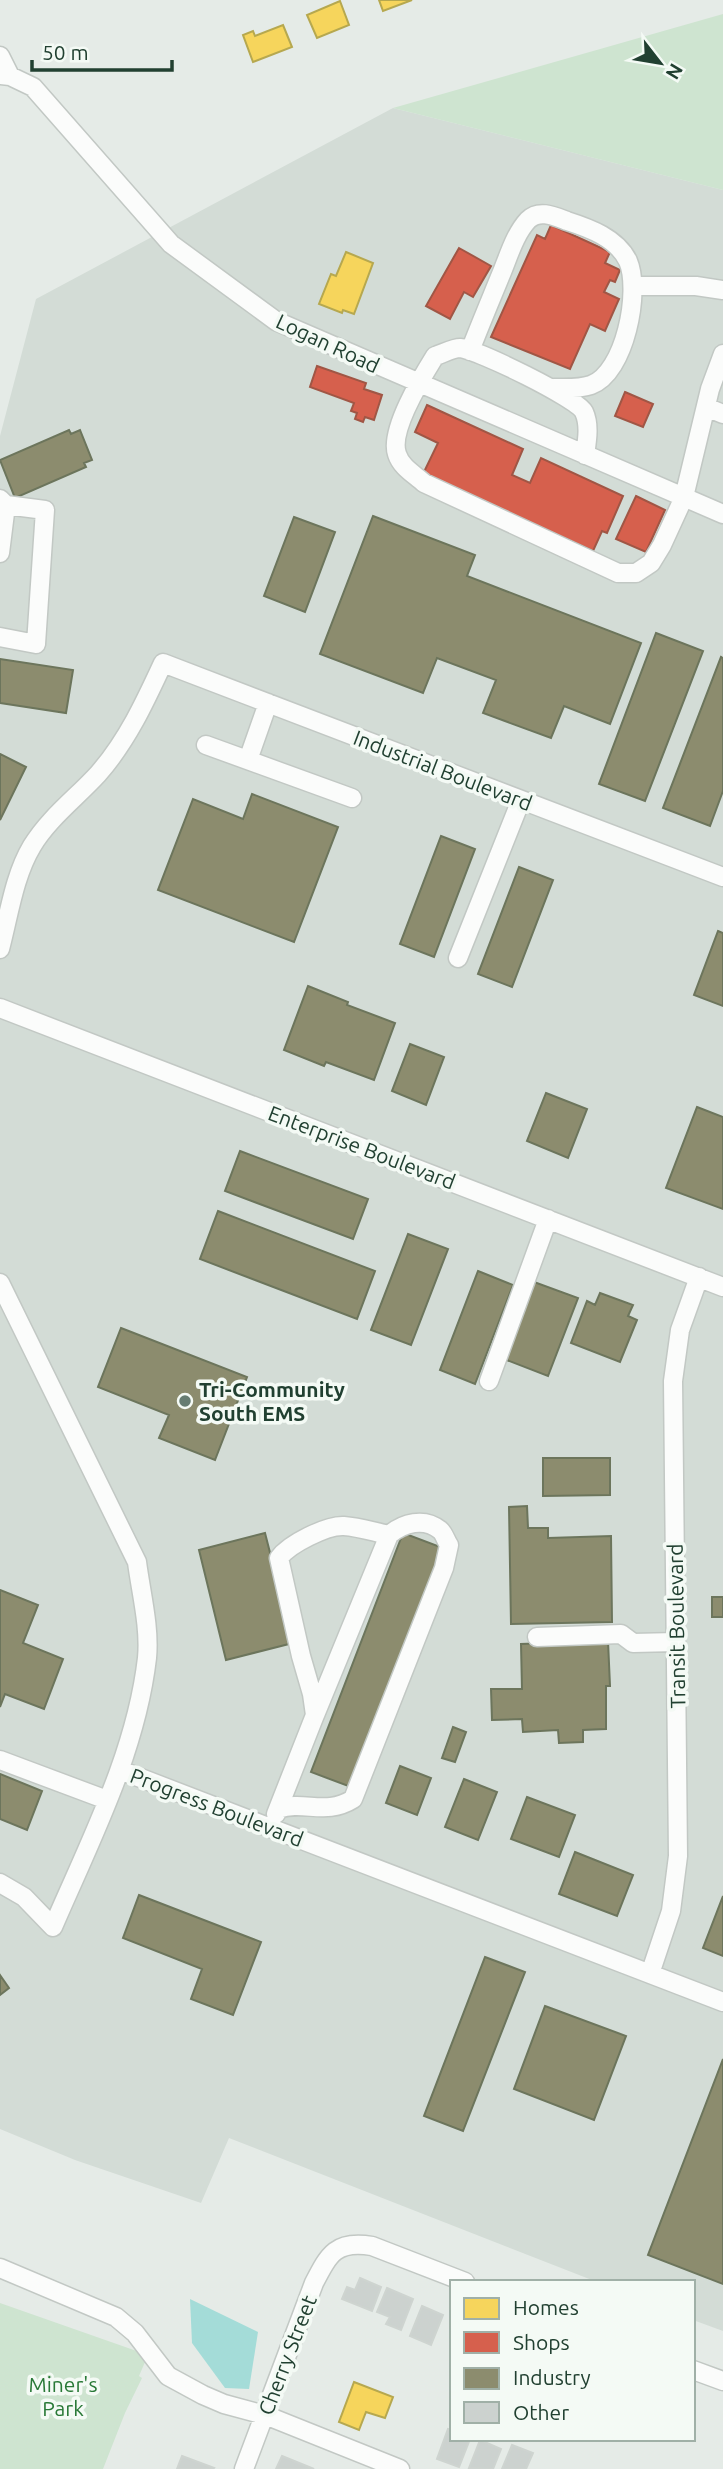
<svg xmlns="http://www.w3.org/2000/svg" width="723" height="2469" font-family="Ubuntu,sans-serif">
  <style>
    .built { fill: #d3dcd6 }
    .green { fill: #cee4d0 }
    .water { fill: #a4dcd8 }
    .homes { fill: #f6d55c; stroke: #b6a84f; stroke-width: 2 }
    .shops { fill: #d6604d; stroke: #a05645; stroke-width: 2 }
    .industry { fill: #8c8c6e; stroke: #6c755c; stroke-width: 2 }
    .building { fill: #ccd2cf; stroke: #ced4d0; stroke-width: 2 }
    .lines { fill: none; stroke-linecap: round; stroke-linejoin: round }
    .minor-casing { stroke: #c2c8c4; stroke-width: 21 }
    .minor { stroke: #fbfcfb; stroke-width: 18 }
    .poi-dot { fill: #667c71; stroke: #f4faf5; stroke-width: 2.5 }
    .labels { text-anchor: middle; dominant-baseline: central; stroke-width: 7; stroke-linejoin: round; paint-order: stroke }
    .street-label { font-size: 21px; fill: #214031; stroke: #f4faf5 }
    .poi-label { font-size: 21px; font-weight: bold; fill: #214031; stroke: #f4faf5; text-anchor: start }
    .park-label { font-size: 21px; fill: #297937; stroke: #f4faf5 }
  </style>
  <rect width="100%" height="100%" fill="#e5ebe7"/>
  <path class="built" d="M393,108L723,190V2331L693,2320V2282H597L229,2138L201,2203L75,2160L0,2129V436L36,299Z"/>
  <path class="green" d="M723,14V190L393,108Z
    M0,2303L148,2355L139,2376L142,2378L125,2413L103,2469H0Z"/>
  <path class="water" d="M190,2299L258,2332L249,2389L225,2388L192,2343Z"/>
  <path class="homes" d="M379,0H412L383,11Z
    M340,1L349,25L317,38L307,15Z
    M283,25L292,47L253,62L243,35L253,31L255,36Z
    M346,252L373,263L354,314L343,310L342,313L319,304L331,274L336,276Z
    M354,2382L393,2397L385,2418L366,2412L359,2430L339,2422Z"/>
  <path class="shops" d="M551,225L610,252L605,263L620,270L615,282L610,280L604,292L619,299L605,331L590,324L570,369L491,337L537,235L545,239Z
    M459,248L491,266L473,297L464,292L450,319L426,306Z
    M317,366L366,383L364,389L382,395L374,420L365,417L363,422L355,419L357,413L351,411L354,403L310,387Z
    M625,392L653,404L643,427L615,416Z
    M427,405L523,449L512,475L530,483L541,458L623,496L607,533L602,531L593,551L423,474L438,443L415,432Z
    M636,496L665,510L646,552L616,539Z"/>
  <path class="industry" d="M69,430L71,434L80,430L92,460L84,463L86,467L15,498L0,460Z
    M373,516L475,555L467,576L641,643L610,724L564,706L551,738L483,713L496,680L437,658L423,693L320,654Z
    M294,517L335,532L305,612L264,596Z
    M656,633L703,651L645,801L599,784Z
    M721,657L723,658V791L710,826L663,808Z
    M0,659L73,670L66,713L0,703Z
    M0,754L26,767L0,820Z
    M252,794L338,827L294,942L158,890L193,799L243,819Z
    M441,836L475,849L434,957L400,944Z
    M519,867L553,880L512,987L478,974Z
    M718,931L723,933V1006L694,995Z
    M308,986L348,1002L347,1005L395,1023L374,1080L326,1062L324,1066L284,1050Z
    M410,1044L444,1057L426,1105L392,1091Z
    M546,1093L587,1109L568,1158L527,1141Z
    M697,1107L723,1117V1209L666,1188Z
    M240,1151L368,1199L353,1239L225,1191Z
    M218,1211L375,1271L357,1319L200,1259Z
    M408,1234L448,1249L411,1345L371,1330Z
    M478,1271L513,1285L475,1384L440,1370Z
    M534,1282L578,1298L548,1376L504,1359Z
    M600,1293L633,1305L628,1316L637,1320L620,1362L571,1343L587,1301L595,1305Z
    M121,1328L247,1377L215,1460L159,1438L169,1415L98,1387Z
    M543,1458H610V1495L543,1496Z
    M527,1506L528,1528H548V1538L611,1536L612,1622L511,1624L509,1507Z
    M265,1533L293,1643L226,1660L199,1550Z
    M403,1533L443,1548L351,1787L311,1772Z
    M0,1590L38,1605L23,1643L63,1659L44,1709L5,1694L0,1707Z
    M712,1597H723V1617H712Z
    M608,1641L610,1686H606V1729L583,1730V1742L559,1743L558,1730L523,1732L522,1719L492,1720L491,1689H522L521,1644Z
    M453,1727L466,1732L455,1762L442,1758Z
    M400,1766L431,1778L417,1815L386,1803Z
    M0,1774L42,1791L27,1830L0,1819Z
    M464,1779L497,1792L478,1840L445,1827Z
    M527,1797L575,1815L559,1857L511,1839Z
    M575,1852L633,1875L617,1916L559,1894Z
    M139,1895L261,1942L233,2015L191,1999L202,1969L123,1938Z
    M723,1896V1956L703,1948Z
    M485,1957L525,1972L463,2131L424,2116Z
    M0,1975L9,1988L0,1995Z
    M545,2006L626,2036L594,2120L514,2089Z
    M723,2059V2284L648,2255Z"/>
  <path class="building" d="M360,2278L381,2287L372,2311L342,2299L347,2287L355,2290Z
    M387,2288L413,2299L401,2330L386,2324L390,2317L377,2312Z
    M422,2306L443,2315L431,2345L410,2336Z
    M448,2429L452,2430V2439H470L459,2467L437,2459Z
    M480,2440L501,2449L493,2469L469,2468Z
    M512,2445L533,2453L526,2469H502Z
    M182,2456L214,2468L213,2469H177Z
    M282,2456L314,2469H276Z"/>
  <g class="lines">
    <defs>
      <path id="minor" d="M0,56L10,76
        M0,75L10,76L33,87L171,244L276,321L723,514
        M634,286H696L723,290
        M470,351C480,325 491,299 502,272C509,255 515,234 528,220C539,209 554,216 567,221C589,228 617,238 628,261C641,291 625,373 591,385C580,389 565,388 554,388
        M706,407L723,414
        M585,455C587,441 590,425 584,412C577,398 478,350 460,348C453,348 442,354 435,356C422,377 389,431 397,454C401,467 414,474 424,483L618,573H636L651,563L662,545L684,497L710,389L723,354
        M0,499L6,505L0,553
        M0,637L36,644L45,510L6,505
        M206,745L352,798
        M248,760L268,703
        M0,949C9,915 14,876 32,846C49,818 76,798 98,774C127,741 145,702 163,663L723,877
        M458,958L521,800
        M0,1008L723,1287
        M0,1283L137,1562C141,1593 150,1627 147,1658C136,1753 90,1841 53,1927L24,1897L0,1883
        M489,1381L548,1219
        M537,1637L621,1634L633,1643L676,1642
        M0,1760L107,1800
        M120,1770L723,2002
        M278,1809C304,1800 326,1816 353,1799L444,1568L449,1545C446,1541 444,1533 440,1530C424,1517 403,1523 389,1535L315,1715
        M276,1814L315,1715L312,1694L301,1656L279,1558C289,1544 327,1525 344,1526C359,1527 374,1532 389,1535
        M650,1974L671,1911L678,1856L673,1381L680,1330L699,1277
        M0,2268L116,2317L135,2333L168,2376L203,2395L224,2404L265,2415L400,2469
        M693,2370L723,2381
        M244,2469L314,2283C329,2254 336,2240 372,2246L465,2282"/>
    </defs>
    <use href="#minor" class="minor-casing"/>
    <use href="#minor" class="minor"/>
  </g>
  <circle class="poi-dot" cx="185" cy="1401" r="7"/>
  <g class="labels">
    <g class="street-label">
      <text transform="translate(328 343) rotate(25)">Logan Road</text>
      <text transform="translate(443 770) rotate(21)">Industrial Boulevard</text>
      <text transform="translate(362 1147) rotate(21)">Enterprise Boulevard</text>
      <text transform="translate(676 1626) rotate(-91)">Transit Boulevard</text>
      <text transform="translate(217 1807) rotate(21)">Progress Boulevard</text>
      <text transform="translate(287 2355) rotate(-69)">Cherry Street</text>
    </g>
    <g class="poi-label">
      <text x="199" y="1389">Tri-Community<tspan x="199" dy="24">South EMS</tspan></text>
    </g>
    <g class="park-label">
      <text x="63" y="2384">Miner's<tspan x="63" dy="24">Park</tspan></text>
    </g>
  </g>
  <rect x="450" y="2280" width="245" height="161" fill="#f4faf5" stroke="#a0b0a7" stroke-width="2"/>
  <rect x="464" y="2298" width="35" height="21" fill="#f6d55c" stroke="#a0b0a7" stroke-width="2"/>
  <text x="513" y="2315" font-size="21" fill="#214031">Homes</text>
  <rect x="464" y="2332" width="35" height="21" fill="#d6604d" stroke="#a0b0a7" stroke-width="2"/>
  <text x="513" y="2350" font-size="21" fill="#214031">Shops</text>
  <rect x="464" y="2368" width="35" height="21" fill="#8c8c6e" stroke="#a0b0a7" stroke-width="2"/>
  <text x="513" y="2385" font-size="21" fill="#214031">Industry</text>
  <rect x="464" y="2402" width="35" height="21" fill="#ccd2cf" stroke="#a0b0a7" stroke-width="2"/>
  <text x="513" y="2420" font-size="21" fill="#214031">Other</text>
  <g transform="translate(660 63) rotate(121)" stroke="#f4faf5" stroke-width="5" paint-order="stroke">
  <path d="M0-5L12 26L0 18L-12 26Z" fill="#214031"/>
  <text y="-10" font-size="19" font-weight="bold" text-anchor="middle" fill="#214031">N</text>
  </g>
  <path d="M32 60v10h140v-10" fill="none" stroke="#214031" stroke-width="3.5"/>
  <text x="42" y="60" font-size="21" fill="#214031" stroke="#f4faf5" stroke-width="5" paint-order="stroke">50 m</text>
</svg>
